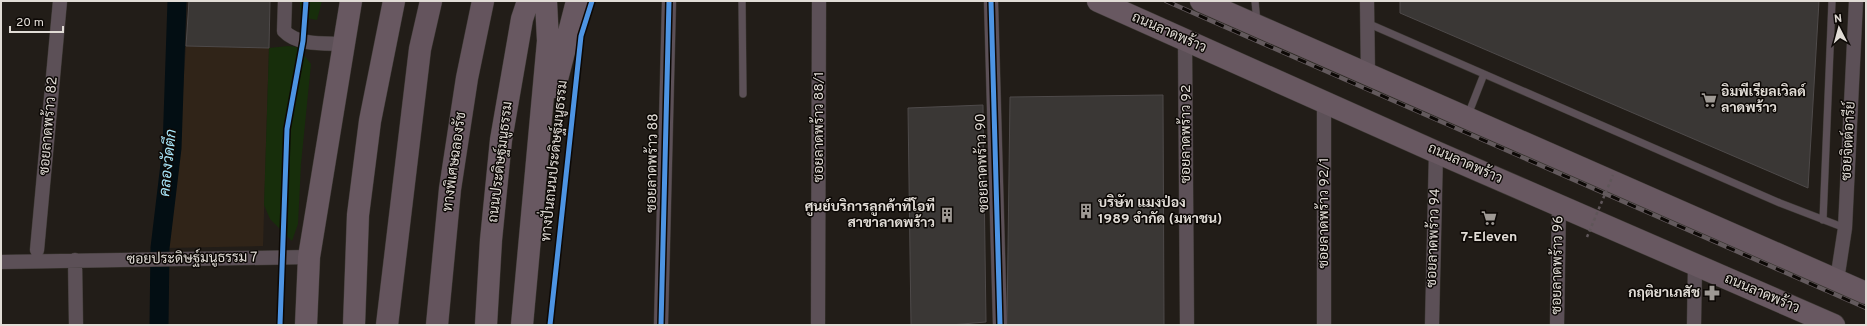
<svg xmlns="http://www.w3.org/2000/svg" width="1867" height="326" font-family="Overpass,Sarabun,sans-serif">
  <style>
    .built { fill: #302418 }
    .green { fill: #172e0b }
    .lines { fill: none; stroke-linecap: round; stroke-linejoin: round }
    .canal { stroke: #030e13; stroke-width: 19 }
    .building { fill: #3a3735; stroke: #4e4a4a }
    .lane-casing { stroke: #3c3833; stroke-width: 8 }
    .street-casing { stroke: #3c3833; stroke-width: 15 }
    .primary-casing { stroke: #3c3833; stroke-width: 23 }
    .highway-casing { stroke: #3c3833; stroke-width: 23 }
    .lane { stroke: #5c5057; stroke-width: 7 }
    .street { stroke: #5c5057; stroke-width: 14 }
    .primary { stroke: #685861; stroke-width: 22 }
    .highway { stroke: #64545d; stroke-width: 22 }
    .rail-casing { stroke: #635a5d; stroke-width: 4.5 }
    .rail { stroke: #0c0805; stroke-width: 3; stroke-dasharray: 9; stroke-linecap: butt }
    .path-bridge { stroke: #5f5659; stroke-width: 2.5; stroke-dasharray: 3 3; stroke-linecap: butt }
    .cycleway-casing { stroke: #0c0805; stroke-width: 8 }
    .cycleway { stroke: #4d94e3; stroke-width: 5 }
    .labels { text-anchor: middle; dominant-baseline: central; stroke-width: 3; stroke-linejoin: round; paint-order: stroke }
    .street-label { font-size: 14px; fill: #e1dcd6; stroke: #0c0805 }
    .poi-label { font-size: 14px; font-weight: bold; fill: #e1dcd6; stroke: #0c0805; text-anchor: start }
    .water-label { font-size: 15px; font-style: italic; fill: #a9e8fc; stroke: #0c0805 }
  </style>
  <rect width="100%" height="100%" fill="#221d18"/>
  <path class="built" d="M186,46L269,48L263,246L166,248L178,160Z"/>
  <path class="green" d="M300,1H322L317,20L301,17Z
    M288,46L297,47L311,64L301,164L298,224L292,241L270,219L264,205L269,48Z"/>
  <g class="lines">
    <path class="canal" d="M159,325L160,248L172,148L177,1"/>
  </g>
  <path class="building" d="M189,1H270L269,48L186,46Z
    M1400,1H1819L1808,188L1400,13Z
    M1163,95L1164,325H1007L1010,97Z
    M983,105L986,322L950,325H911L908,108Z"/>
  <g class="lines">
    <defs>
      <path id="lane" d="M742,1L743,94
        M1255,1L1257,23
        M1367,23L1780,203L1845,228
        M1468,115L1484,74
        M1823,220L1832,1"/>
      <path id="street" d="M285,1L284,31C298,46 326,43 344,44
        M991,1L1000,325
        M1367,1L1368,75
        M1185,39L1187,325
        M37,250L60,1
        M75,260L76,325
        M1,262L309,257
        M1837,280L1845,228L1856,1
        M661,325L669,1
        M818,325L819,1
        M1324,325V102
        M1432,325L1436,152
        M1557,325L1559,205
        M1694,325L1695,265"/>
      <path id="primary" d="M1098,1L1436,152L1834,325
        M1201,1L1866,293
        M555,87L577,1
        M306,325L309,257L351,1
        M354,325L358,215L370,121L394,1
        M486,325L491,240L501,140L522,19L528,1
        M522,325L548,41L546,1"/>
      <path id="highway" d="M387,325L420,49L431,1
        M437,325L450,189L467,78L483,1"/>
    </defs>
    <use href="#lane" class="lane-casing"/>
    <use href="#street" class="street-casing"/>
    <use href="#primary" class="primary-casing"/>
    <use href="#highway" class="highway-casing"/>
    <use href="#lane" class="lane"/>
    <use href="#street" class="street"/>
    <use href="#primary" class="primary"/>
    <use href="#highway" class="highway"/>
    <defs>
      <path id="rail" d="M1166,1L1866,308"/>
    </defs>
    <use href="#rail" class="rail-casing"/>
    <use href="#rail" class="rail"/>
    <path class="path-bridge" d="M1587,237L1613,175"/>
    <defs>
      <path id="cycleway" d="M991,1L1000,325
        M280,325L287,129L303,41L306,1
        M550,325L581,36L592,1
        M661,325L669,1"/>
    </defs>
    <use href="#cycleway" class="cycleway-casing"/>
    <use href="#cycleway" class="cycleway"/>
  </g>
  <defs>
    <symbol id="supermarket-bare" viewBox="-9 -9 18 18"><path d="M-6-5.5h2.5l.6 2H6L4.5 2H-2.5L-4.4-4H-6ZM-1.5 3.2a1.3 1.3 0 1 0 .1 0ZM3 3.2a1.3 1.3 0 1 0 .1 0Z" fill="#9e9994" stroke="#0c0805" stroke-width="2.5" paint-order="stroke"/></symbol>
    <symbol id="building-bare" viewBox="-9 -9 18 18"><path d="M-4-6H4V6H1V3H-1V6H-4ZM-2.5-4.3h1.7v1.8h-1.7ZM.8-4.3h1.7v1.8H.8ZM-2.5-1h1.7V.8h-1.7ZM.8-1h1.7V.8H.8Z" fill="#9e9994" stroke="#0c0805" stroke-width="2.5" paint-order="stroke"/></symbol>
    <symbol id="pharmacy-bare" viewBox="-9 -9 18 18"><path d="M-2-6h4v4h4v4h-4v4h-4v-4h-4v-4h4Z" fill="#9e9994" stroke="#0c0805" stroke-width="2.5" paint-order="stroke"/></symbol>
  </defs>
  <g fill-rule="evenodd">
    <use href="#supermarket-bare" x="1698" y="89" width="22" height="22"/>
    <use href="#building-bare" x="1075" y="200" width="22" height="22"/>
    <use href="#building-bare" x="936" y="204" width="22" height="22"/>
    <use href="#supermarket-bare" x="1478" y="207" width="22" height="22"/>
    <use href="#pharmacy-bare" x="1701" y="282" width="22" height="22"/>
  </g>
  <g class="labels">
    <g class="street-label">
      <text transform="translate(1169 33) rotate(24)">ถนนลาดพร้าว</text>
      <text transform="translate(49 126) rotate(-85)">ซอยลาดพร้าว 82</text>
      <text transform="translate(819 127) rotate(-90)">ซอยลาดพร้าว 88/1</text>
      <text transform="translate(1186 134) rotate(-90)">ซอยลาดพร้าว 92</text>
      <text transform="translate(1849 141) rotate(-87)">ซอยจิตต์อารีย์</text>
      <text transform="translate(555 161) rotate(-84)">ทางปั่นถนนประดิษฐ์มนูธรรม</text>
      <text transform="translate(455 162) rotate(-82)">ทางพิเศษฉลองรัช</text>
      <text transform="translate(501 162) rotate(-83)">ถนนประดิษฐ์มนูธรรม</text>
      <text transform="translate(653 163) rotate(-89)">ซอยลาดพร้าว 88</text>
      <text transform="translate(983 163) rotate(-92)">ซอยลาดพร้าว 90</text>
      <text transform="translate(1465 164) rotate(24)">ถนนลาดพร้าว</text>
      <text transform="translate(1324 213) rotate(-90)">ซอยลาดพร้าว 92/1</text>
      <text transform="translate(1434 238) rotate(-88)">ซอยลาดพร้าว 94</text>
      <text transform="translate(192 259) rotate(-1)">ซอยประดิษฐ์มนูธรรม 7</text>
      <text transform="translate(1558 265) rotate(-89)">ซอยลาดพร้าว 96</text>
      <text transform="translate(1762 294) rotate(23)">ถนนลาดพร้าว</text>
    </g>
    <g class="poi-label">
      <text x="1721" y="92">อิมพีเรียลเวิลด์<tspan x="1721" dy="16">ลาดพร้าว</tspan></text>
      <text x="1098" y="203">บริษัท แมงป่อง<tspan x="1098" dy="16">1989 จำกัด (มหาชน)</tspan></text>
      <text x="935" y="207" text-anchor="end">ศูนย์บริการลูกค้าทีโอที<tspan x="935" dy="16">สาขาลาดพร้าว</tspan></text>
      <text x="1489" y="237" text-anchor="middle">7-Eleven</text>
      <text x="1700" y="293" text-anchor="end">กฤติยาเภสัช</text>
    </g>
    <g class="water-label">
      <text transform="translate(169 163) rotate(-84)">คลองวัดตึก</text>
    </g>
  </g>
  <rect width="1867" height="326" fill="none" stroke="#e1dcd6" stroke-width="4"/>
  <g transform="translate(1839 28) rotate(354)" stroke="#0c0805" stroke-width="3" paint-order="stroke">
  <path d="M0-3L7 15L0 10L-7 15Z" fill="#e1dcd6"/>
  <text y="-6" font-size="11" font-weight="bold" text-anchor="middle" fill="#e1dcd6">N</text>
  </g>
  <path d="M10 26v6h53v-6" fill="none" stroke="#e1dcd6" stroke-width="2"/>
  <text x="16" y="26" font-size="12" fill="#e1dcd6" stroke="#0c0805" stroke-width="3" paint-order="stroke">20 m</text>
</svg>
